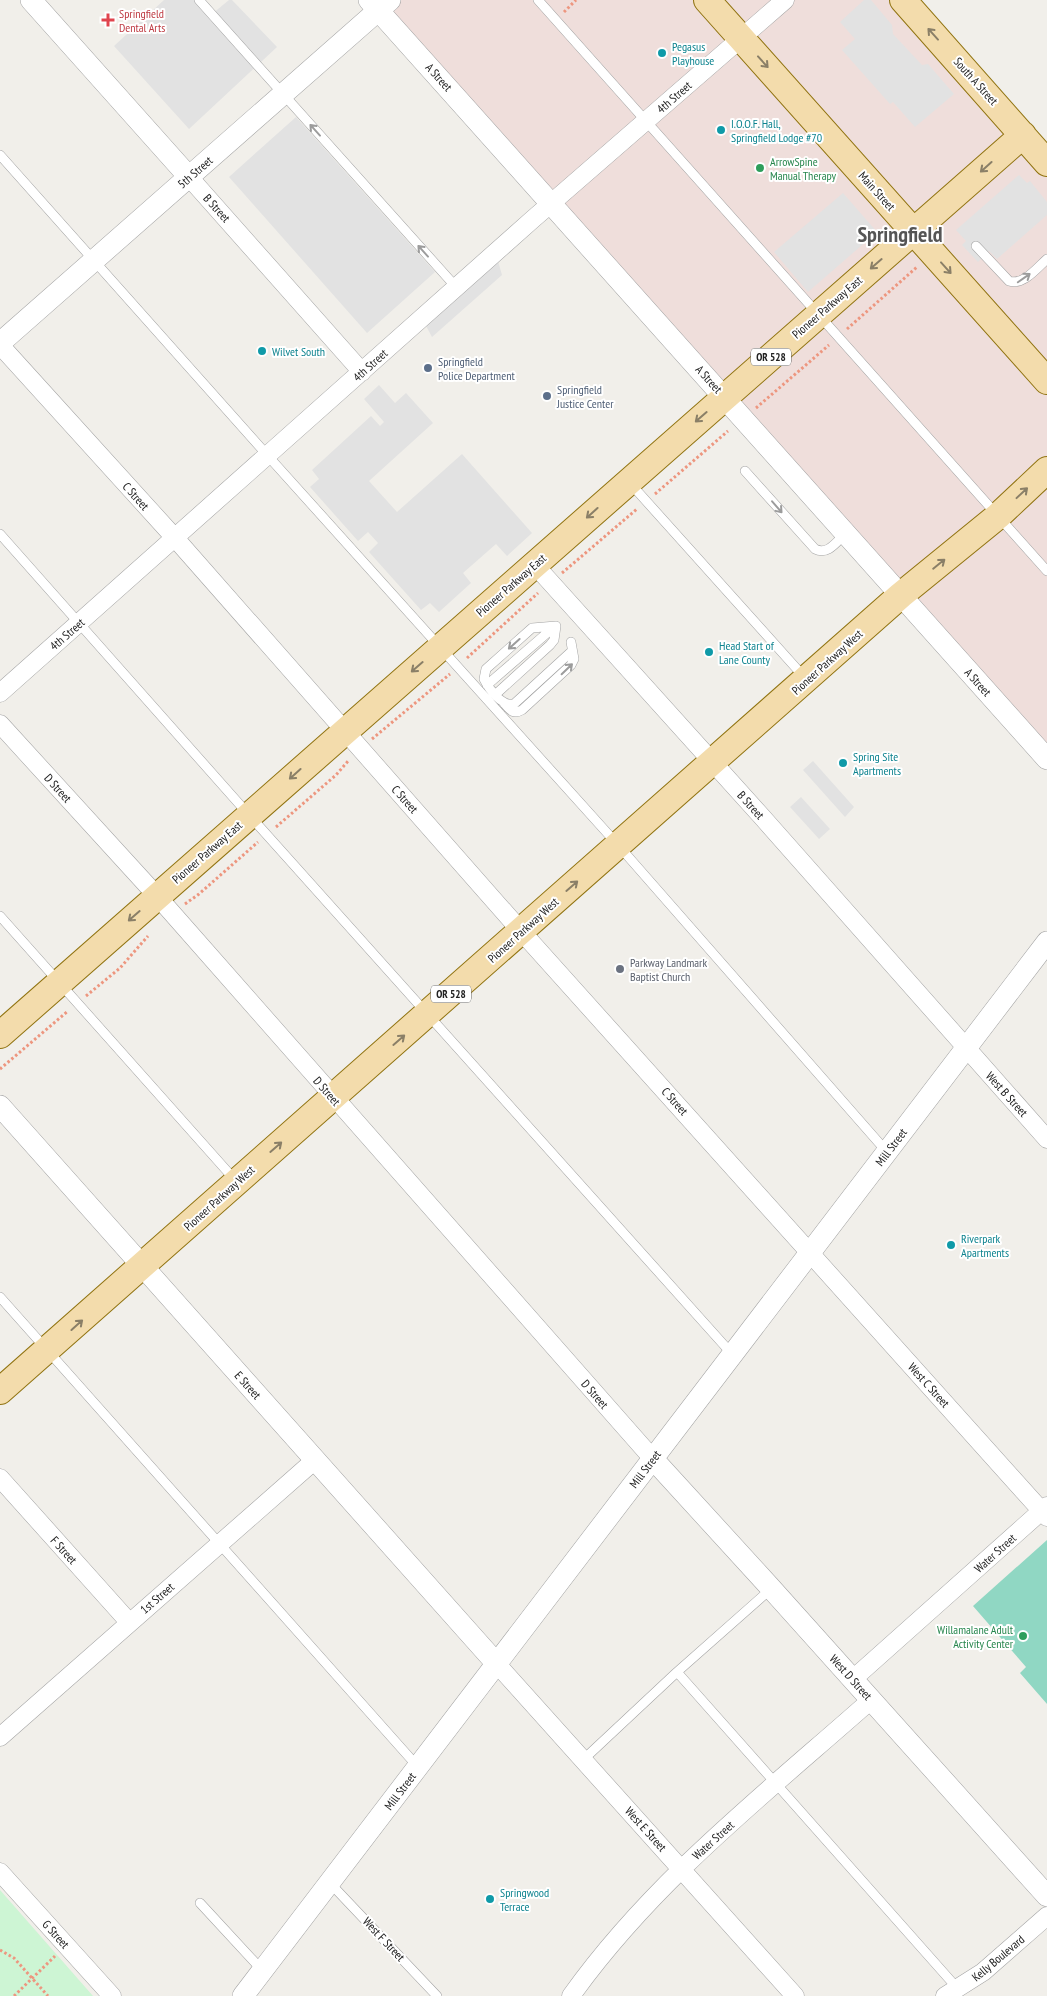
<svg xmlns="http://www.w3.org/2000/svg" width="1047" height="1996" font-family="'PT Sans Narrow',sans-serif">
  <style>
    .commercial { fill: #efdedb }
    .park { fill: #cdf5d4 }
    .pitch { fill: #90d7c3 }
    .parking { fill: #e2e2e2 }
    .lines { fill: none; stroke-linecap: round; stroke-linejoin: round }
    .service-casing { stroke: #a3a3a3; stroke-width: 10 }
    .minor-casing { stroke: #a3a3a3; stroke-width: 19 }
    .tertiary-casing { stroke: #a3a3a3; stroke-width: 22 }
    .primary-casing { stroke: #907310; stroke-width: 28 }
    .path { stroke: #ed967f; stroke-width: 3; stroke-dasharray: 2.5 2.5; stroke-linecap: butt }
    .service { stroke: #fff; stroke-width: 9 }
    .minor { stroke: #fff; stroke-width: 18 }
    .tertiary { stroke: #fff; stroke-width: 21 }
    .primary { stroke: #f3dcac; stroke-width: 26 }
    .oneway { stroke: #8a7f67 }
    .oneway2 { stroke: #9c9c9c }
    .health-dot { fill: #e0444e; stroke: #fff; stroke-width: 2 }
    .culture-dot { fill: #0f9aa8; stroke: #fff; stroke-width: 2 }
    .leisure-dot { fill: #2e9e5b; stroke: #fff; stroke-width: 2 }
    .service-dot { fill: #5c6f8a; stroke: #fff; stroke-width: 2 }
    .worship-dot { fill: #6b7280; stroke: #fff; stroke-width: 2 }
    .labels { text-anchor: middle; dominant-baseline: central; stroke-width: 4; stroke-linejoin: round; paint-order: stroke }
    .shield { fill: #fff; stroke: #646464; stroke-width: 1 }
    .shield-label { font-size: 11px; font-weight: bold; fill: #222 }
    .health-label { font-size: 12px; fill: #be3a42; stroke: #fff; text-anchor: start }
    .culture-label { font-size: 12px; fill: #0d838f; stroke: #fff; text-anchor: start }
    .street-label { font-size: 12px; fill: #222; stroke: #fff }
    .leisure-label { font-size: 12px; fill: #27864d; stroke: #fff; text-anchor: start }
    .service-label { font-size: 12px; fill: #4e5e75; stroke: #fff; text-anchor: start }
    .worship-label { font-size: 12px; fill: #5b616d; stroke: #fff; text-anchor: start }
    .town-label { font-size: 22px; font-weight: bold; fill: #555; stroke: #fff }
  </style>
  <rect width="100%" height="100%" fill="#f1efea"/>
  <path class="commercial" d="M390,0H896L1047,171V759L379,10Z"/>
  <path class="park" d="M0,1890L93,1996H0Z"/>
  <path class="pitch" d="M1047,1540V1704L1020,1673L1026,1667L973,1606Z"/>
  <path class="parking" d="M164,0H199L212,14L229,0H232L277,47L189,129L114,46Z
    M864,0H871L892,25L893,34L922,65L928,64L954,94L915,127L893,102L890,104L842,50L855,39L840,22Z
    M296,117L435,272L367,333L229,177Z
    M1019,175L1027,183L1030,181L1047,202V215L997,259L989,251L978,262L962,245L966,241L956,230Z
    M843,193L877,232L808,292L774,252Z
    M498,261L502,275L432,337L425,324Z
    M379,385L395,403L406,393L433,423L369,481L397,512L462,454L532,533L507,556L496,544L463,573L471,583L439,612L430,603L421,610L369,552L378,543L368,532L358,541L310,487L319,479L312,470L371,416L380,426L384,422L364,399Z
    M813,761L854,807L845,817L803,770Z
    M801,797L830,829L819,839L790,807Z"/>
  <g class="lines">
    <defs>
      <path id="service" d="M199,0L456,287
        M538,0L1047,571
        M0,155L268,456L618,845L887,1152
        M976,246L1009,281C1023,286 1037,268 1047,259
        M745,471L815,549C828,556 837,541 846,533
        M630,483L805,678
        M0,534L249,815L732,1354
        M556,626L532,628L486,669L484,679C489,689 502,707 514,704L572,651
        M487,685L554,627
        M496,694L550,645L554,640L556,626
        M504,703C510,710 513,715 522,710L571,665L574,659L571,642
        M0,916L235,1180
        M0,1297L418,1767
        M677,1672L958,1989
        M584,1759L677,1672L772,1588
        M330,1883L437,1996
        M200,1903L262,1970"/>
      <path id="minor" d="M189,177L362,372
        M0,345L175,538L521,931L1047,1517
        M534,564L763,818L1047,1139
        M0,693L533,219L785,0
        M0,724L157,896L653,1459
        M0,1478L129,1622
        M496,1663L795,1996
        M853,1679L1047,1506
        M0,1737L315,1460
        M0,1872L112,1996
        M571,1996C653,1881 766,1793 871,1700
        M945,1996L983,1972L1047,1916"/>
      <path id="tertiary" d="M31,0L189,177
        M369,0L1047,759
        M0,343L390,0
        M0,1106L496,1663
        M653,1459L769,1586L1047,1896
        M243,1996L1047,942"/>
      <path id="primary" d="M707,0L1047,381
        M903,0L1047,163
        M0,1035L1023,135
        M0,1391L901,595L998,516L1047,470"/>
    </defs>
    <use href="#service" class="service-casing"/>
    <use href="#minor" class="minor-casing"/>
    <use href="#tertiary" class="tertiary-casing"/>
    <use href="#primary" class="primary-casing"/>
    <path class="path" d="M564,12L576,0
      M847,329L917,267
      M756,408L829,345
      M655,494L728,431
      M562,573L637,509
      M467,658L538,593
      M372,739L450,674
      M276,827L336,775L349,760
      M185,904L199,894L258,842
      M86,996L120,968L148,936
      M0,1069L68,1011
      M0,1950L14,1958L48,1996
      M14,1996L55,1956"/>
    <use href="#service" class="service"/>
    <use href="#minor" class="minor"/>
    <use href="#tertiary" class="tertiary"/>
    <use href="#primary" class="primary"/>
  </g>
  <defs><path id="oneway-shaft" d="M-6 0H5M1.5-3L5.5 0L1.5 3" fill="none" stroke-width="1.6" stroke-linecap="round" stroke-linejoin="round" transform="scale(1.25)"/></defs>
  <g class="oneway">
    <use href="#oneway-shaft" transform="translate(933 34) rotate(-132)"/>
    <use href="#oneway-shaft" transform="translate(763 62) rotate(48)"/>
    <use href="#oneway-shaft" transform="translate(986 167) rotate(138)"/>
    <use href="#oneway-shaft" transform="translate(876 264) rotate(139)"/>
    <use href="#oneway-shaft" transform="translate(946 268) rotate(48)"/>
    <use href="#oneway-shaft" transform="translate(701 417) rotate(139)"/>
    <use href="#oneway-shaft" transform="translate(1022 493) rotate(-43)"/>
    <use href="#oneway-shaft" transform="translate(592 513) rotate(138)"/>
    <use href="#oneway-shaft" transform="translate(939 564) rotate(-39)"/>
    <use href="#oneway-shaft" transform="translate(417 667) rotate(139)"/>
    <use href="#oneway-shaft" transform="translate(295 774) rotate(138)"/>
    <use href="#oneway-shaft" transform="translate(572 886) rotate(-41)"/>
    <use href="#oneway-shaft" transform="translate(134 916) rotate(139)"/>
    <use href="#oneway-shaft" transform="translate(399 1040) rotate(-41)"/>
    <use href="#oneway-shaft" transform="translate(276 1147) rotate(-41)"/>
    <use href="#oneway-shaft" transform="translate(77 1325) rotate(-42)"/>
  </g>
  <g class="oneway2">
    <use href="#oneway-shaft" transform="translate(315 130) rotate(-132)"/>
    <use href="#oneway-shaft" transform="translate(423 251) rotate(-132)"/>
    <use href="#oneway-shaft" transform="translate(1024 278) rotate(-35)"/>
    <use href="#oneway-shaft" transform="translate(777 507) rotate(49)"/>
    <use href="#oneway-shaft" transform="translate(514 644) rotate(138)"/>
    <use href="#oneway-shaft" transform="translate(567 669) rotate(-44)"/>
  </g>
  <path class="health-dot" d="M105.5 12.5h5v5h5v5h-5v5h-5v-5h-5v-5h5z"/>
  <g class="culture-dot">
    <circle cx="662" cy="53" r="5"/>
    <circle cx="721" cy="130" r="5"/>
    <circle cx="262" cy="351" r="5"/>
    <circle cx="709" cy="652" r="5"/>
    <circle cx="843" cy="763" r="5"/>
    <circle cx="951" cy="1245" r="5"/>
    <circle cx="490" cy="1899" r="5"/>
  </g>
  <g class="leisure-dot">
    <circle cx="760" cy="168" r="5"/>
    <circle cx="1023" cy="1636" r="5"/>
  </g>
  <g class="service-dot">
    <circle cx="428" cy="368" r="5"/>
    <circle cx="547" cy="396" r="5"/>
  </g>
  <circle class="worship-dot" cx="620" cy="969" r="5"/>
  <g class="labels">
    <g class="shield">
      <rect x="751" y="348.5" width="40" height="17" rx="4"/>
      <rect x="431" y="985.5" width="40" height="17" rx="4"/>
    </g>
    <g class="shield-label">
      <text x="771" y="357">OR 528</text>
      <text x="451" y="994">OR 528</text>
    </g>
    <g class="health-label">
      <text x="119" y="13">Springfield<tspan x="119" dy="14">Dental Arts</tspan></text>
    </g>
    <g class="culture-label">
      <text x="672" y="46">Pegasus<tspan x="672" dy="14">Playhouse</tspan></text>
      <text x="731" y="123">I.O.O.F. Hall,<tspan x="731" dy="14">Springfield Lodge #70</tspan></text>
      <text x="272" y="351">Wilvet South</text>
      <text x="719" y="645">Head Start of<tspan x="719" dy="14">Lane County</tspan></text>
      <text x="853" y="756">Spring Site<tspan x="853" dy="14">Apartments</tspan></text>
      <text x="961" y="1238">Riverpark<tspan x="961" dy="14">Apartments</tspan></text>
      <text x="500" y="1892">Springwood<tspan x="500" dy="14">Terrace</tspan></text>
    </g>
    <g class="street-label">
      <text transform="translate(439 77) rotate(48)">A Street</text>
      <text transform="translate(976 81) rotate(48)">South A Street</text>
      <text transform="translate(674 97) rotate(-41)">4th Street</text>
      <text transform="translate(195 172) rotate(-41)">5th Street</text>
      <text transform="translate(877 191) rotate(48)">Main Street</text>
      <text transform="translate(217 208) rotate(48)">B Street</text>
      <text transform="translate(827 307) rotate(-41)">Pioneer Parkway East</text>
      <text transform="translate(370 365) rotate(-42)">4th Street</text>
      <text transform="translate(709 379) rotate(48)">A Street</text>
      <text transform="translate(136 496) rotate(48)">C Street</text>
      <text transform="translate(511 585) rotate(-41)">Pioneer Parkway East</text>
      <text transform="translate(67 634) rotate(-41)">4th Street</text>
      <text transform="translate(827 662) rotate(-42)">Pioneer Parkway West</text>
      <text transform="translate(978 682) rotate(48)">A Street</text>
      <text transform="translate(58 788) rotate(48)">D Street</text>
      <text transform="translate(405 799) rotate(48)">C Street</text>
      <text transform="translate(751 805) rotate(48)">B Street</text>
      <text transform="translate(207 852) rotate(-41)">Pioneer Parkway East</text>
      <text transform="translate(523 930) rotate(-42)">Pioneer Parkway West</text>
      <text transform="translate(327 1091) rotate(49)">D Street</text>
      <text transform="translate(1007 1094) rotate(48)">West B Street</text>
      <text transform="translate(675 1101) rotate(48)">C Street</text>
      <text transform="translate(891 1147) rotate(-53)">Mill Street</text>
      <text transform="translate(219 1198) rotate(-42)">Pioneer Parkway West</text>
      <text transform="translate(248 1385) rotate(48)">E Street</text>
      <text transform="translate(929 1385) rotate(48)">West C Street</text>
      <text transform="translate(595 1394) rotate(49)">D Street</text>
      <text transform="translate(645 1469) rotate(-53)">Mill Street</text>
      <text transform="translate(64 1550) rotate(48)">F Street</text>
      <text transform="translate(995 1553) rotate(-42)">Water Street</text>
      <text transform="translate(157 1598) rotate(-41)">1st Street</text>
      <text transform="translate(851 1677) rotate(48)">West D Street</text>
      <text transform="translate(400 1791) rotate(-53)">Mill Street</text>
      <text transform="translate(646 1829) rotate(48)">West E Street</text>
      <text transform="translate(713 1840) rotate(-42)">Water Street</text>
      <text transform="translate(56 1934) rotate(48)">G Street</text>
      <text transform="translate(384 1939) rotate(47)">West F Street</text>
      <text transform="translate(998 1958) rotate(-40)">Kelly Boulevard</text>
    </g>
    <g class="leisure-label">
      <text x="770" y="161">ArrowSpine<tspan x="770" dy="14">Manual Therapy</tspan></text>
      <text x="1013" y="1629" text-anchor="end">Willamalane Adult<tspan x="1013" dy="14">Activity Center</tspan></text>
    </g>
    <g class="service-label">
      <text x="438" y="361">Springfield<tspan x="438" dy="14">Police Department</tspan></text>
      <text x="557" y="389">Springfield<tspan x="557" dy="14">Justice Center</tspan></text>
    </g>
    <g class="worship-label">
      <text x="630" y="962">Parkway Landmark<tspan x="630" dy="14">Baptist Church</tspan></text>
    </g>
    <g class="town-label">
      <text x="900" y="234">Springfield</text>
    </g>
  </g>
</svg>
